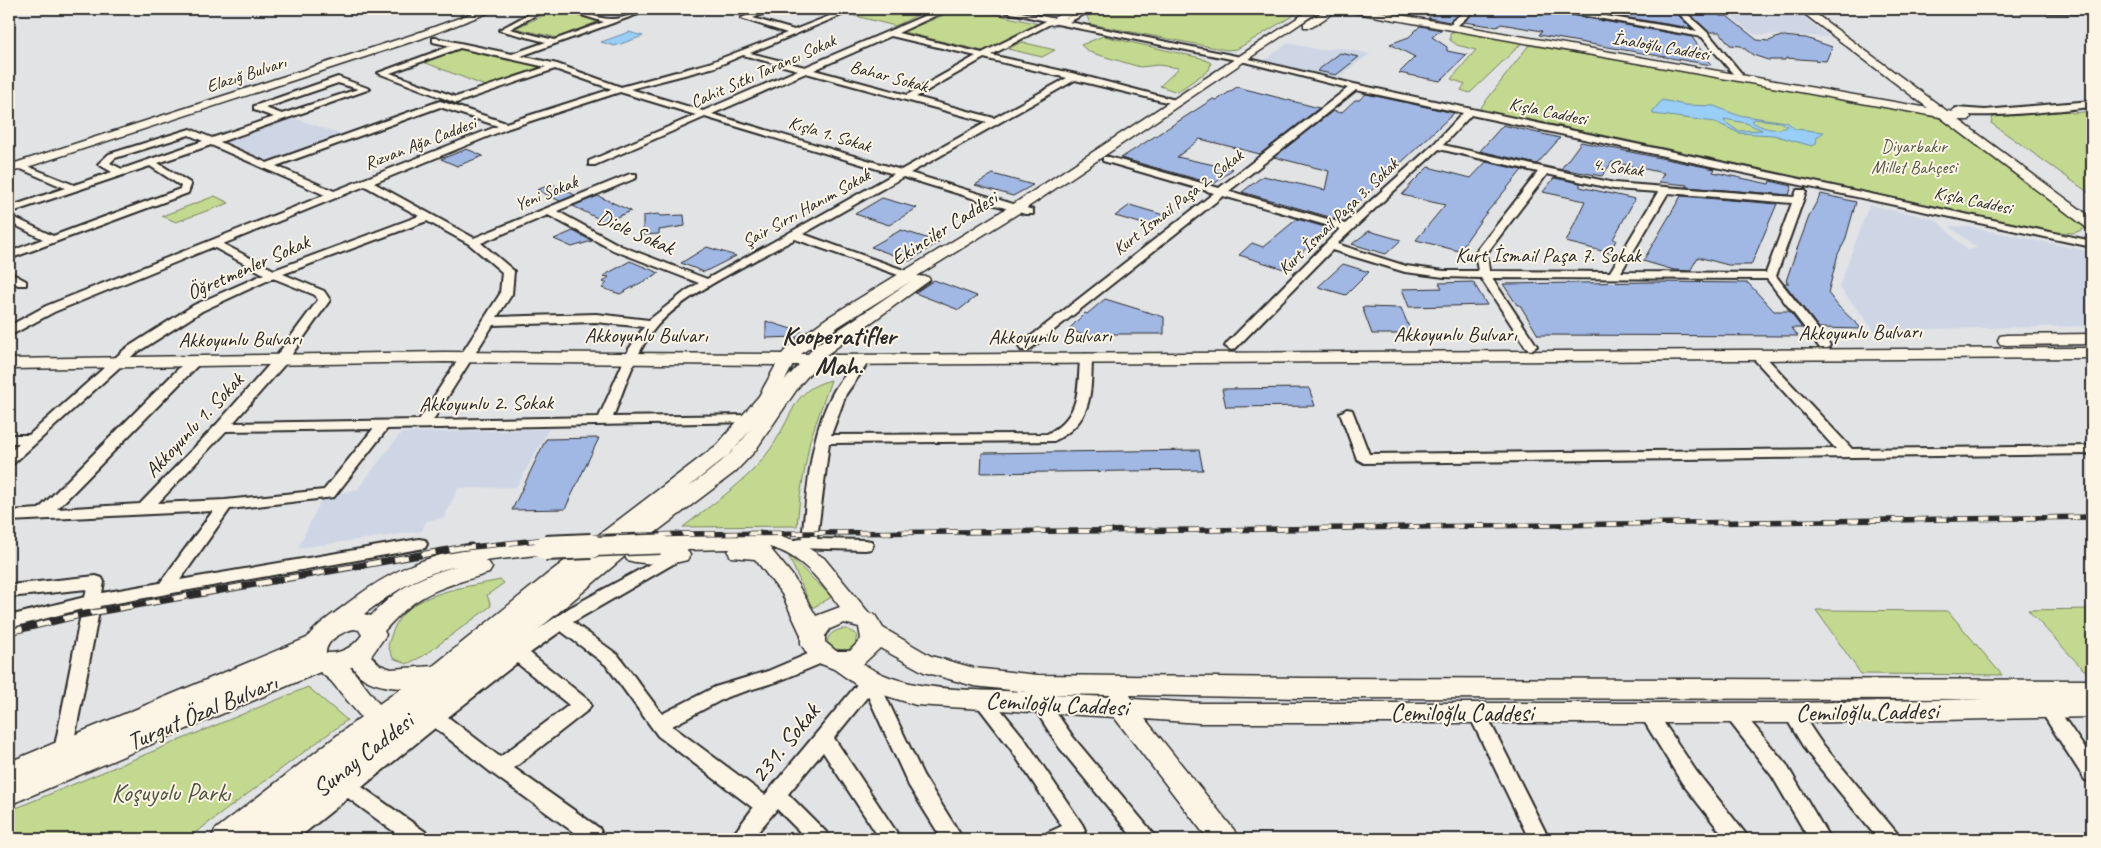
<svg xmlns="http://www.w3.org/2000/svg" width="2101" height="848" font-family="Caveat,sans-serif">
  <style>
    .built { fill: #ced6e5 }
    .green { fill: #c3d98f; stroke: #77825d }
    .water { fill: #99cef7; stroke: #6d8da5; fill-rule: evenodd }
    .building { fill: #a1b8e5; stroke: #2b2b2b }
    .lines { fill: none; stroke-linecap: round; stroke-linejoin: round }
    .minor-casing { stroke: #2b2b2b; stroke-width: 4 }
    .major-casing { stroke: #2b2b2b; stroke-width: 3 }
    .minor { fill: #fcf5e5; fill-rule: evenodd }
    .major { fill: #fcf5e5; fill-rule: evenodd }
    .rail-far1-casing { stroke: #2b2b2b; stroke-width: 5.5 }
    .rail-casing { stroke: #2b2b2b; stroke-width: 7 }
    .rail-far1 { stroke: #fcf5e5; stroke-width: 4; stroke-dasharray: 11; stroke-linecap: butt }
    .rail { stroke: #fcf5e5; stroke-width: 5; stroke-dasharray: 14; stroke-linecap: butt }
    .major-bridge-far1-casing { stroke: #2b2b2b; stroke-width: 22; stroke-linecap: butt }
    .major-bridge-casing { stroke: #2b2b2b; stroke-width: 28; stroke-linecap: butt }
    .major-bridge-far1 { stroke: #fcf5e5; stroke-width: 19 }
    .major-bridge { stroke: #fcf5e5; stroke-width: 24 }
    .labels { text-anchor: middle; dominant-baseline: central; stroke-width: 4; stroke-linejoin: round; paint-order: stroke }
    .far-street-label { font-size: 18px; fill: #2b2b2b; stroke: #fcf5e5 }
    .far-park-label { font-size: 18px; fill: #515644; stroke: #fcf5e5 }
    .street-label { font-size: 21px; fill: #2b2b2b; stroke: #fcf5e5 }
    .near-street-label { font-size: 25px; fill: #2b2b2b; stroke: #fcf5e5 }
    .near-park-label { font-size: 25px; fill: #515644; stroke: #fcf5e5 }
    .district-label { font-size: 26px; font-weight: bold; fill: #2b2b2b; stroke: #fcf5e5 }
  </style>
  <rect width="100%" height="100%" fill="#e1e3e5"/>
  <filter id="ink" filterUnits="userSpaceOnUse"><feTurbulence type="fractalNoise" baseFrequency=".02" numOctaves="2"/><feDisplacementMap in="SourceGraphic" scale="10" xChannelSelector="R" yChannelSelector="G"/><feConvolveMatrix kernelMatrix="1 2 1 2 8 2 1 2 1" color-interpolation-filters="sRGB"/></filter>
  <g filter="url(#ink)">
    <path class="built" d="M1722,9H1795L1829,37L1753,34Z
      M1288,43L1320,50L1342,48L1370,54L1335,79L1291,72L1261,63Z
      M291,117L343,135L267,162L220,140Z
      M1869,205L1935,219L1967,250L1977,248L1949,226L1971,227L2092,252V326L1874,330L1839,287Z
      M549,429L516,487L458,488L444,518L426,521L422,531L298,548L322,498L358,489L401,433Z"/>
    <path class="green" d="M867,9H930L895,26L852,15Z
      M959,9H972L1039,24L983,51L902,32Z
      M1102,9H1304L1237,49L1227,50L1090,24L1087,16Z
      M554,11H559L599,21L558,38L515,28Z
      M1457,31L1514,41L1521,44L1470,93L1461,90L1465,84L1451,79L1476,50L1457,45L1450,40V33Z
      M1103,36L1201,58L1211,63L1209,70L1177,92L1160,86L1179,68L1158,65L1140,67L1089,52L1081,45Z
      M1021,42L1055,50L1042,57L1008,49Z
      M1529,45L1929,114L1943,120L2086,228L2074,233L2057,232L1479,110Z
      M461,48L541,67L488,87L421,61Z
      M2068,111L2073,113L2092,111V195L1991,123L1993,117Z
      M215,196L229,203L176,222L162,216Z
      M831,380L810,440L800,496L797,526L683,527C707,508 734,490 755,468C767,455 776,442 784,426C797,401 801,388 831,380Z
      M788,555L832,597L812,608Z
      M501,580L504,583L487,595L491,606L423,656L407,664L393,658L388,646C391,635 395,623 403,614C425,591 471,586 501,580Z
      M2092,609V670H2084L2028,610Z
      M1816,610L1948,611L2002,675L1861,674Z
      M847,629L857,635L855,645L847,650L832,649L827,642C829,632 838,629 847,629Z
      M308,687L347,720L187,839H9V811Z"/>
    <path class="water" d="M629,32L643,36L615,46L601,42Z
      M1662,100L1685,105L1714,106L1737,115L1787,122L1795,129L1824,132L1817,137L1816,144L1812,146L1773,135L1739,133L1715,122L1653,114L1652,112ZM1724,119L1746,123L1762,130L1738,131L1725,122ZM1755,119L1780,122L1787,126C1778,133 1760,128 1752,121Z"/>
    <path class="building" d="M1438,9H1465L1450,22L1428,18Z
      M1478,9H1546L1548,11L1692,37L1711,65L1539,35L1542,31L1501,24L1497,27L1464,22Z
      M1573,9H1672L1691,28Z
      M1684,9H1711L1720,16H1727L1757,40L1769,41L1781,36L1806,38L1832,47L1826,61L1786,58L1785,60H1768L1753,55L1741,46L1730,45L1720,32H1709Z
      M1420,26L1441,30L1432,37L1447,47V51L1467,55L1440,81L1399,73L1415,57L1390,44L1409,37Z
      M1340,53L1359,57L1336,75L1317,71Z
      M1237,87L1319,108L1260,154L1200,139L1177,157L1233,169L1214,184L1121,158L1213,99L1217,100Z
      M1366,94L1454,113L1340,220L1242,192L1263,176L1325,190L1329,171L1274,157L1333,111L1341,113L1355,100H1359Z
      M1503,125L1538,133L1560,138L1537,164L1480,151Z
      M1581,142L1715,169L1713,172L1769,184L1770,181L1792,186L1789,195L1686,187L1687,185L1659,182L1664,173L1612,162L1602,176L1561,169Z
      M467,149L483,156L457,166L441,159Z
      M1486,162L1522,170L1483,217L1459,251L1416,240L1445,205L1402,195L1412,183L1428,167L1471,178Z
      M993,174L1033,185L1013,196L975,185Z
      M1554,178L1580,183V187L1635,199L1613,239L1616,240L1610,253L1566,242L1585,201L1543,192Z
      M552,184L575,195L560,201L537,190Z
      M1821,194L1856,202L1845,241L1838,254L1828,293L1838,306L1862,329L1819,328L1784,283H1789L1786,281L1797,249L1810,214Z
      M598,196L631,211L605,222L573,206Z
      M1681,196L1777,204L1751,265H1728L1698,257L1690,271L1674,270L1643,261Z
      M882,198L917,208L889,225L855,214Z
      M1130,205L1167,216L1154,227L1115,216Z
      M658,214L660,216L684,215L685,226L659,230V234L643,235V216Z
      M1297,219L1328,228L1284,269L1239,255L1252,243L1263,247Z
      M901,230L939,242L910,261L871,247Z
      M573,231L592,241L572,247L554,239Z
      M1369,231L1401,240L1386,254L1352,244Z
      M707,247L736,256L704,272L681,263Z
      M630,261L659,273L620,294L602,288L607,283L603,282L609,277L603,276Z
      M1343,264L1369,272L1346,295L1318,287Z
      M934,280L977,296L959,310L915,293Z
      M1473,282L1487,305L1409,307L1402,289L1442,288L1439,283Z
      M1655,282L1748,283L1774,311H1789L1802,328H1791L1798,336L1538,335L1520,305H1517L1503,284Z
      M1105,299L1164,317V334H1080L1070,328L1085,313L1087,314Z
      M1362,307L1401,308L1412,334H1372Z
      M766,321L804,333L798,337L766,338Z
      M1309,388L1315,406L1226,407L1222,389Z
      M599,438L565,509L512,510L546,439Z
      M1199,450L1203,470L981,473L982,453Z"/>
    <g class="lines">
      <defs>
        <path id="minor" d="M538,9H547L510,29L554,40L604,22L562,9C579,9 595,19 611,19C625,20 638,9 652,9L521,56L557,64L621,87L709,63L787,33L741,18L765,9L772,10L753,18L794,30L847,9H856L750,53L805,67L940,9H950L898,33L982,53L1046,21L994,9H1006L1061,20L1086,9H1094L1069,22L1241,57L1354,84L2092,241V247L1471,115L1443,145L1614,183L1794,197L1797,190H1805L1806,192L1776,276L1830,345L1828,348H1820L1767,279L1492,278L1537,346L1531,350L1527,349L1481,278L1444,277L1405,272L1332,250L1235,349L1231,350L1225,346L1227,343L1340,229L1223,196L1029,350H1021L1019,347L1021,344L1214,193L1103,161V157H1109L1219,188L1348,88L1241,61L1052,23L991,55L1076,74L1183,102L1179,105L1075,80L910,173L1033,210V214H1025L903,177L803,234L912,273V277H904L795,239C755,261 685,293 656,327C635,352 625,387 613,417L750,415L757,419L755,422L387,429L334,497L230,509L180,580L419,539L425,540L427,544L425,548L419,549L100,606L72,751L70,756L63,759L56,756L54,751L82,609L9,628V616L85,597L87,589L9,597V585L96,576L102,578L104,582L102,593L160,583L213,511L9,521V511L39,509L188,359H198L199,362L198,365L57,509L140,504L217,424L275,358L318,300L315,295L273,278L202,311L133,355L14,463L9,464V453L19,443H9V435H29L125,349L194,305L264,274L213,247L54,312L13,334L9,335V326L46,306L325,195L211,145L158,163L190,183L191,185L188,193L9,259V252L43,239L9,222V215L53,236L180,189L181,186L150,166L9,213V207L65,188L14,166L22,164L74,185L112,172L98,164L109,154L190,129L212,138L274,117L254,110V106L338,77L370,89L220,142L267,163L440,101L506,123L612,89L555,69L456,103L378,73L451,46L433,42V38H436L512,54L546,42L499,30ZM891,36L976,56L907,95L814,70ZM460,48L546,67L456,97L390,73ZM743,55L798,70L703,111L630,89L715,67ZM984,58L1067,78L994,118L916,97ZM806,73L987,122L901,170L712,114ZM338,83L358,89L282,114L265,108ZM1356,90L1463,113L1434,144L1345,224L1229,191ZM620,92L696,115L589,161V165H595L705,117L894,174L707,279L621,246L557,211L636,178V174H630L474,238L374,183L509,128ZM440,107L498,126L334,191L276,166ZM189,135L203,141L122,169L110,163L115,158ZM1439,149L1538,172L1475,253L1478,271H1444L1406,266L1337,244ZM1547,174L1614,189L1658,192L1610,272L1489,271L1487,253ZM365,186L419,216L274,270L223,244ZM1668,193L1792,203L1766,273L1621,272ZM548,215L613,250L699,283L686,291L649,320L596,314L497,317L512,294L514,271L481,243ZM427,221L469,244L502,272L500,294L419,420L233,423L285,364L330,300L324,291L283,274ZM596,322L644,327L629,349L599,417L433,420L493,325ZM373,429L324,490L225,500L158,503L226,431Z
          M1468,9H1476L1458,25H1452V21Z
          M1548,9H1563L1697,31L1674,9H1682L1708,33L1742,74L1735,76L1702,37Z
          M2004,9H2092V13L2008,11Z
          M2092,101V107C2068,109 1966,122 1952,111L1956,108L1985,110Z
          M9,272L26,281V285H18L9,280Z
          M1758,352L1762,353L1852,449L2092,446V454L1364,463L1357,459L1340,413L1347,409L1352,410L1369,454L1836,449L1754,359L1752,356L1754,353Z
          M1086,354L1092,358C1091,396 1092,422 1054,441L829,443L817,539L865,540L871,541L873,545L871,549L865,550L794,548L792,544L794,540L802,539C808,490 809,435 834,391C841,379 851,369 859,357H869L870,360L846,394L831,435L1047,434C1080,417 1078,391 1080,358Z
          M674,551L680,552L682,556L680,560L573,622L618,655L662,714L715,687L768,671L815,651L821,649L827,651L830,656L827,661L779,681L727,697L672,726L765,795L864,676L870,674L876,676L923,775L963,839H942L909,786L868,696L834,738L901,839H880L823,752L788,794L827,833L830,839H807L777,809L752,839H730L753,808L658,736L606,665L561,631L530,653L588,700L591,705L588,710L514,768L599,828L602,834L600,839H583L493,774L435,728L362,787L427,833L430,839H404L348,798L297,839H272L275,833L511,648L569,608ZM517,663L569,705L500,757L448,717Z
          M983,693L989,695L1024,738L1082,824L1085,830L1082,836L1075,839H1044L1047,833L1062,826L1010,748L977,705L974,700L977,695Z
          M1040,696L1046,698L1073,737L1153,833L1156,839H1134L1059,747L1031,703L1034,698Z
          M2048,701L2054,703L2092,759V782L2085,780L2042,713L2039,708L2042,703Z
          M1477,706L1483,708L1549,839H1529L1468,713L1471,708Z
          M1648,706L1654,708L1696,771L1745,833L1748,839H1726L1682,783L1639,713L1642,708Z
          M1733,706L1739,708L1786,764L1830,839H1809L1772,776L1727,718L1724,713L1727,708Z
          M1792,706L1798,708L1820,741L1897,833L1900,839H1878L1806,751L1783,713L1786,708Z"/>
        <path id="major" d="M484,9H498L420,39L9,173V165L412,35Z
          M1070,9H1082L1053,25L1044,23Z
          M1311,9H1322L1022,211L917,276L928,277L930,280L826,355L2092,348V358L817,365L799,386L755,451L735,472L635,548H652L649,544L652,539L660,537L771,533L797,541L824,558L869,613L875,615L883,628L931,656L974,668L1038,675L1300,678L2092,680V717L1792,723H1199L1145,719L1234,830L1238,839H1208L1114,717L916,705L861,688L834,669L811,660L801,644V635L782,594L755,559L731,557L728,552L730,549L687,550L690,555L687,560C670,565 644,565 627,560L625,556L480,679L276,839H211L215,830L361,717L331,681L320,672L9,805V762L307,638C316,625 331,616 344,606C414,551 460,548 545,541L553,543L556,548L553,553L484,561L489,563L492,568L489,573C440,588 419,591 384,631L386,635L371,656L380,665L391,669L433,666L550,572L717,445L759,396L776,365L444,362L9,369V359L444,352L782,354L790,345L827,318L1012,205ZM911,281L816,345L808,354H801L839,326ZM793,365H799L785,380ZM751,429C733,454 712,470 687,488L731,453ZM769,547C802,555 821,582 840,607L816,616L792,575ZM457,566C422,575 395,589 371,616L364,614C393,592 421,573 457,566ZM844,623L859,627L861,639L850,651H836L825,642V636L830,629ZM354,629L359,630L362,635C353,647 342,654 326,653C326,640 342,632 354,629ZM880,648L924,672L974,686L1028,692C975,689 909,694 863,664ZM350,667H353C362,684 385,687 402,688L379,704ZM1048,694L1111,695L1109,697ZM1130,695L1300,698L1984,699L1792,703H1199L1132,699Z
          M1327,9H1339L1312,27H1304V23Z
          M1346,9H1366L1928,108L1798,9H1809L1947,111L1969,114L1971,117L1969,120H1959L2092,218V229L2087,228L1940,117L1351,12Z
          M2092,334V344L2006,345L2000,344L1998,340L2000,336L2006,335Z"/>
      </defs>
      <use href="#minor" class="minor-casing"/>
      <use href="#major" class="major-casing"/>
      <use href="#minor" class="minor"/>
      <use href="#major" class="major"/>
      <defs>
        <path id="rail-far1" d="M463,548L557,538L685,534L1208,530L2092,517"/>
        <path id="rail" d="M9,632L80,615L471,546"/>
      </defs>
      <use href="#rail-far1" class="rail-far1-casing"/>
      <use href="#rail" class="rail-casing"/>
      <use href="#rail-far1" class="rail-far1"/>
      <use href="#rail" class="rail"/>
      <defs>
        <path id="major-bridge-far1" d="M556,548L660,544"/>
        <path id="major-bridge" d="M545,548L591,546"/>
      </defs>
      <use href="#major-bridge-far1" class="major-bridge-far1-casing"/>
      <use href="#major-bridge" class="major-bridge-casing"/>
      <use href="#major-bridge-far1" class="major-bridge-far1"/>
      <use href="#major-bridge" class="major-bridge"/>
    </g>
  </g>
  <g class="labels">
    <g class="far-street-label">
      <text transform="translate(1661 46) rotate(10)">İnaloğlu Caddesi</text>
      <text transform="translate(763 71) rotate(-24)">Cahit Sıtkı Tarancı Sokak</text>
      <text transform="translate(246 74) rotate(-18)">Elazığ Bulvarı</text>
      <text transform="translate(889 76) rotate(15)">Bahar Sokak</text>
      <text transform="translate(1548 111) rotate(12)">Kışla Caddesi</text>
      <text transform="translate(830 134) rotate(17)">Kışla 1. Sokak</text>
      <text transform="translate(420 143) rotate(-21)">Rızvan Ağa Caddesi</text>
      <text transform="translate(1618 167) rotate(8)">4. Sokak</text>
      <text transform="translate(546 193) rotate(-22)">Yeni Sokak</text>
      <text transform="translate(1973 200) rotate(12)">Kışla Caddesi</text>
      <text transform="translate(1178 202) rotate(-38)">Kurt İsmail Paşa 2. Sokak</text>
      <text transform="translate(806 208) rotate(-29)">Şair Sırrı Hanım Sokak</text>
      <text transform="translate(1338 216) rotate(-44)">Kurt İsmail Paşa 3. Sokak</text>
    </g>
    <g class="far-park-label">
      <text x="1914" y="146">Diyarbakır<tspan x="1914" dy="21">Millet Bahçesi</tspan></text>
    </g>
    <g class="street-label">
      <text transform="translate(944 228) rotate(-32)">Ekinciler Caddesi</text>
      <text transform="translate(636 232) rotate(24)">Dicle Sokak</text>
      <text x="1548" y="255">Kurt İsmail Paşa 7. Sokak</text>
      <text transform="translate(248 267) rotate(-24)">Öğretmenler Sokak</text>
      <text transform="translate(1860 332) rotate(-1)">Akkoyunlu Bulvarı</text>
      <text x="1455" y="334">Akkoyunlu Bulvarı</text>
      <text x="646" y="335">Akkoyunlu Bulvarı</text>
      <text transform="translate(1050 336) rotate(-1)">Akkoyunlu Bulvarı</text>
      <text transform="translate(240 339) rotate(-1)">Akkoyunlu Bulvarı</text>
      <text transform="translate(486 403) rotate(-1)">Akkoyunlu 2. Sokak</text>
      <text transform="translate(194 425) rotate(-47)">Akkoyunlu 1. Sokak</text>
    </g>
    <g class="near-street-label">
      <text transform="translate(1057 704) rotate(3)">Cemiloğlu Caddesi</text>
      <text transform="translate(202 712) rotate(-23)">Turgut Özal Bulvarı</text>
      <text transform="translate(1867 712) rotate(-1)">Cemiloğlu Caddesi</text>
      <text x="1462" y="713">Cemiloğlu Caddesi</text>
      <text transform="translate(785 743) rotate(-51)">231. Sokak</text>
      <text transform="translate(363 755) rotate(-38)">Sunay Caddesi</text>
    </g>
    <g class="near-park-label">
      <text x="171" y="793">Koşuyolu Parkı</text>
    </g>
    <g class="district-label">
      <text x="839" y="335">Kooperatifler<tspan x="839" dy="30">Mah.</tspan></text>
    </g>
  </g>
  <rect width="2101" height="848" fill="none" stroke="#fcf5e5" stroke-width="30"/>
  <rect x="15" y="15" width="2071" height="818" fill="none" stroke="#2b2b2b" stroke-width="2" filter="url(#ink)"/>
</svg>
